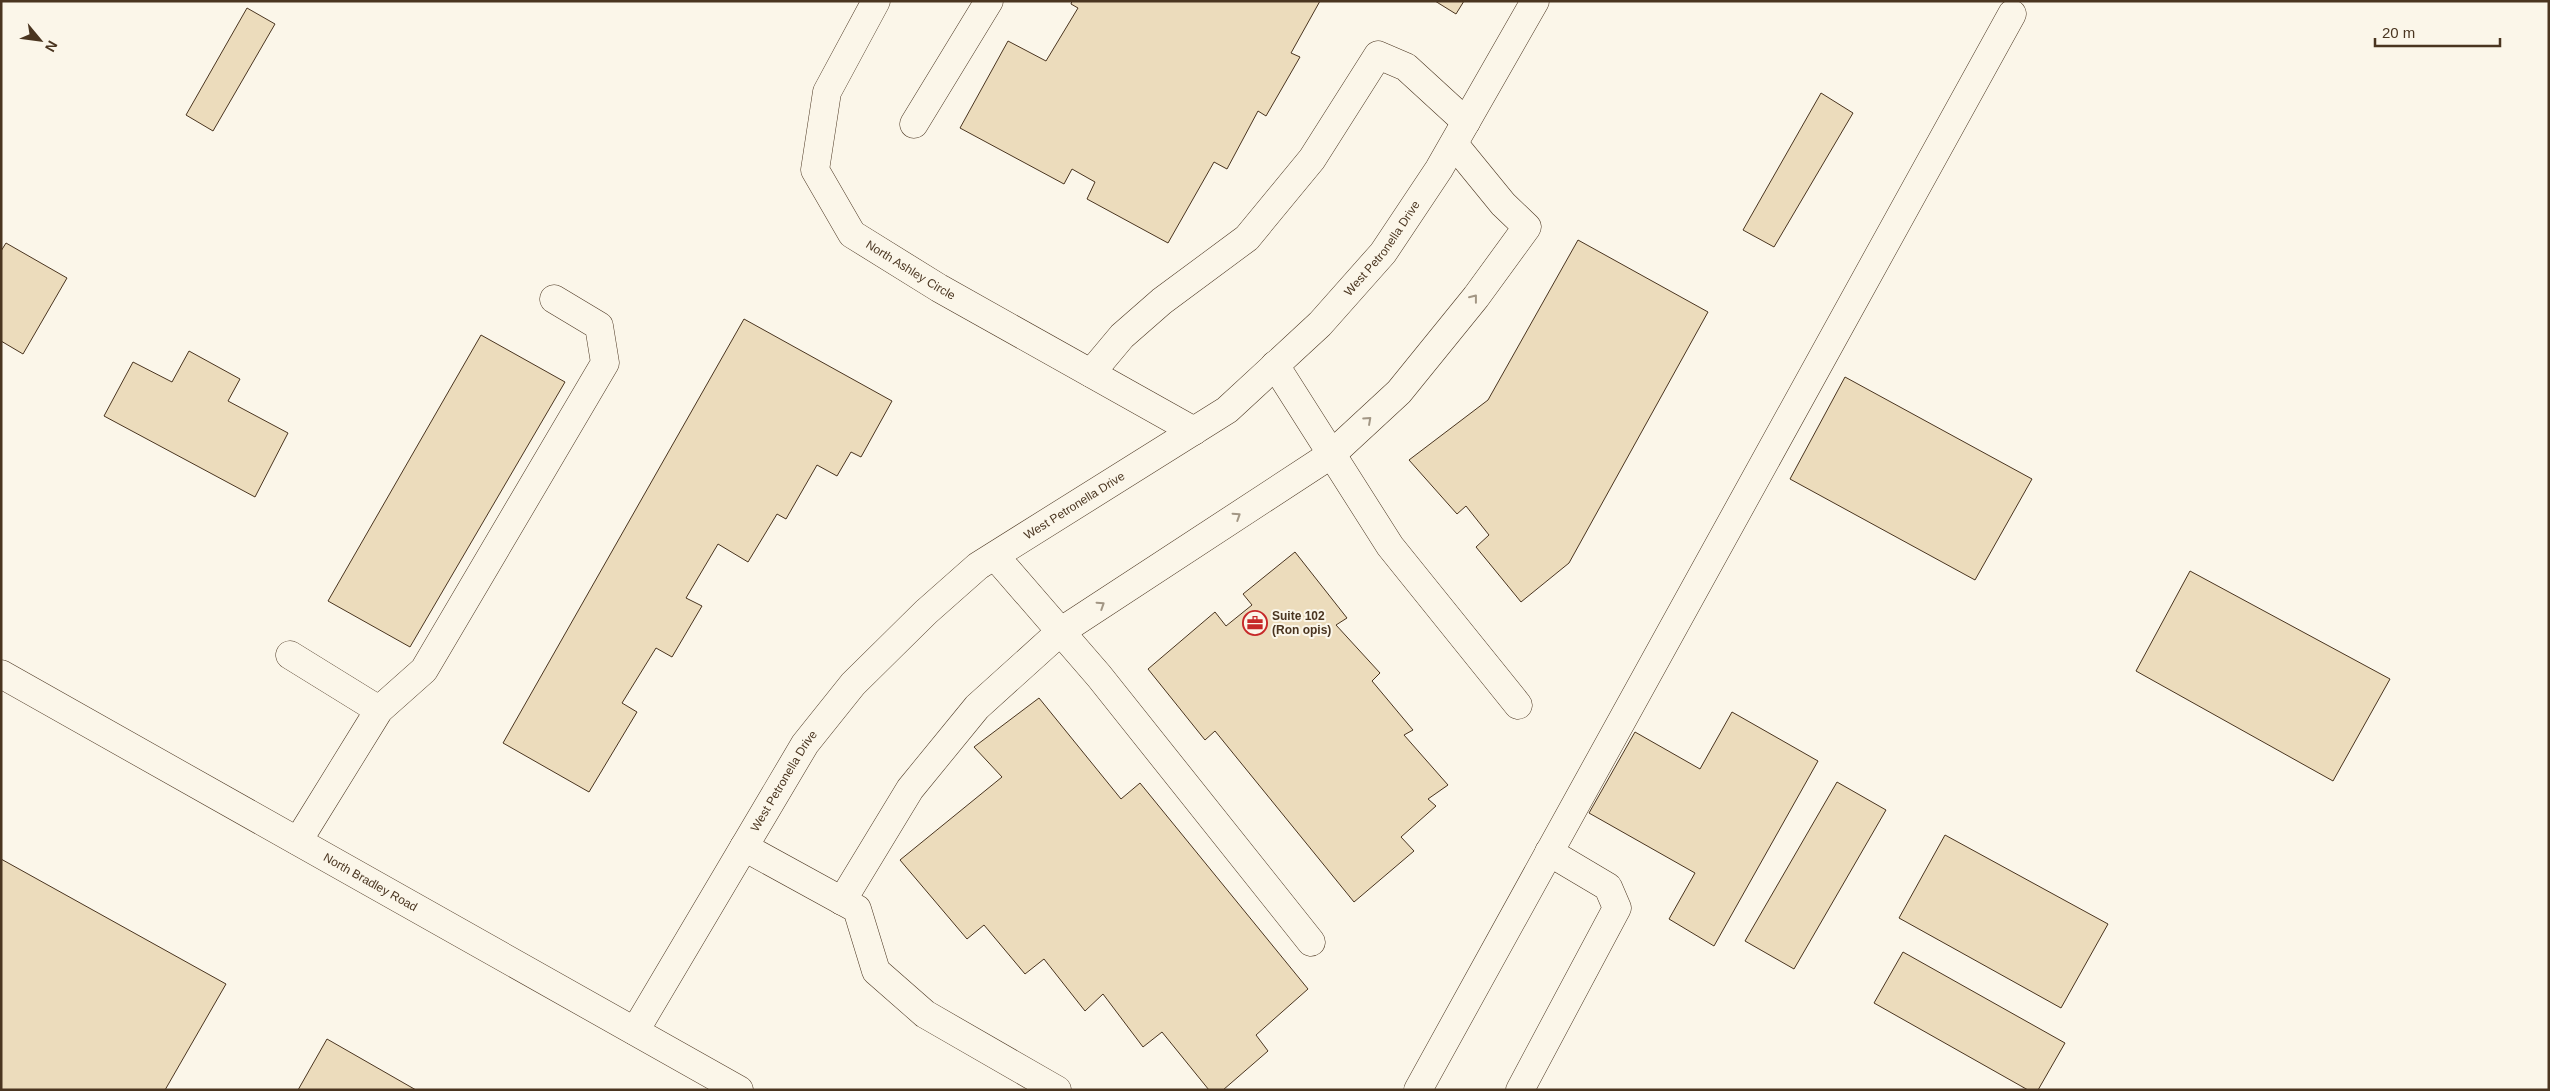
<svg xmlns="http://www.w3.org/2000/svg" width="2550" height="1091" font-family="Arial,sans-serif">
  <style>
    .building { fill: #ecdcbc; stroke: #4a3520 }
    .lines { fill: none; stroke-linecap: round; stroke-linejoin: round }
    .minor-casing { stroke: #4a3520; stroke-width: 29 }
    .minor { stroke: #fbf6e9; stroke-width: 28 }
    .oneway { stroke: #a29684 }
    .labels { text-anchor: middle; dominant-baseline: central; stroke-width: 4; stroke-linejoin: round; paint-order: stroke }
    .street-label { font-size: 12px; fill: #4a3520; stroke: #fbf6e9 }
    .poi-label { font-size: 12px; font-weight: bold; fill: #4a3520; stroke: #fbf6e9; text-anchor: start }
  </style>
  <rect width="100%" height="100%" fill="#fbf6e9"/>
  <path class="building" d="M1072,1H1320L1291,53L1300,57L1266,116L1258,111L1227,169L1214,162L1168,243L1087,199L1095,182L1072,169L1064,184L960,128L1008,41L1046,61L1078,8L1071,4Z
    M1435,1H1464L1456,14Z
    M247,8L275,24L213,131L186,115Z
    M1821,93L1853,113L1774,247L1743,230Z
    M1578,240L1708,312L1569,563L1521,602L1476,547L1489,535L1466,506L1457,514L1409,460L1488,400Z
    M6,243L67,278L23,354L1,341V251Z
    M744,319L892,401L861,457L851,452L837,476L817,465L786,519L777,514L748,562L718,544L686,598L702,606L672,657L656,648L622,703L637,712L589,792L503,743Z
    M481,335L565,382L410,647L328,601Z
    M189,351L240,379L228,401L288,433L255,497L104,416L133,362L172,382Z
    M1845,377L2032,479L1975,580L1790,479Z
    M1295,552L1347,618L1336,625L1380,673L1372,681L1413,730L1404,735L1448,785L1428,799L1436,806L1401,837L1414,851L1354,902L1215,731L1205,740L1148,669L1215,612L1226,626L1252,605L1243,594Z
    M2190,571L2390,679L2333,781L2136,671Z
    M1039,698L1121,799L1140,783L1308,989L1256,1035L1268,1051L1223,1090H1209L1162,1032L1143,1047L1103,994L1085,1011L1044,959L1025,974L984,925L967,939L900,860L1002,777L974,747Z
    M1732,712L1818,761L1714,946L1669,919L1695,873L1589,813L1635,732L1700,769Z
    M1837,782L1886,810L1794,969L1745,941Z
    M1945,835L2108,924L2061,1008L1899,918Z
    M1,859L226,984L165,1090H1Z
    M1903,952L2065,1043L2038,1090H2028L1874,1003Z
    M327,1039L416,1090H298Z"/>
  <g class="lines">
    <defs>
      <g id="minor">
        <path id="s1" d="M876,1L827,92L815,170L852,234L939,288L1194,431"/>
        <path d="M914,124L989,1"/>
        <path d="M1275,365L1390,546L1518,705"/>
        <path d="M1091,373L1122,336L1162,301L1247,238L1312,159L1378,55L1406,67L1466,122"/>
        <path d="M995,556L1099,676L1311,942"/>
        <path d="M290,655L379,710"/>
        <path id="s2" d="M1,674L739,1090"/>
        <path d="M298,841L379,710L424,670L605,363L599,326L554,299"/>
        <path d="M744,847L857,909L876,971L925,1014L1057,1090"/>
        <path d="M842,901L910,789L977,707L1060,632L1332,454L1399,392L1476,297L1527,227L1503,204L1454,144"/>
        <path id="s3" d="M635,1031L805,744L853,684L926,612L978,566L1227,410L1320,324L1383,253L1439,169L1535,1"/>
        <path d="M1418,1090C1615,731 1816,374 2012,14"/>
        <path d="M1520,1090L1617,908L1608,887L1549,852"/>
      </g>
    </defs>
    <use href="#minor" class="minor-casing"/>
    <use href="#minor" class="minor"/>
  </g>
  <defs><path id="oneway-chevron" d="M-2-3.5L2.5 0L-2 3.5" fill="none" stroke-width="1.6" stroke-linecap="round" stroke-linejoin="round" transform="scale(1.25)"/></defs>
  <g class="oneway">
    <use href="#oneway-chevron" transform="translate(1474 298) rotate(-52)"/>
    <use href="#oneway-chevron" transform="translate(1368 420) rotate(-42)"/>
    <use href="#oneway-chevron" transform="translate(1237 516) rotate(-33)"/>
    <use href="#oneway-chevron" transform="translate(1101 605) rotate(-33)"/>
  </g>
  <defs>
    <symbol id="office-ring" viewBox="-11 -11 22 22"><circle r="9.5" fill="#fbf6e9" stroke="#c62828" stroke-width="1.5"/><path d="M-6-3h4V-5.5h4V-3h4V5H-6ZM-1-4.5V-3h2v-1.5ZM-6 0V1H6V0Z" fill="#c62828"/></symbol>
  </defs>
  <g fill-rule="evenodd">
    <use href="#office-ring" x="1241" y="609" width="28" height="28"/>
  </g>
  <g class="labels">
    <g class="street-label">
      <text stroke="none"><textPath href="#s3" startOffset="1101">West Petronella Drive</textPath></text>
      <text stroke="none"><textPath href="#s1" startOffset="325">North Ashley Circle</textPath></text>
      <text stroke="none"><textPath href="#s3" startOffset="696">West Petronella Drive</textPath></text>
      <text stroke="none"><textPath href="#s3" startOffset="291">West Petronella Drive</textPath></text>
      <text stroke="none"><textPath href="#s2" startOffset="424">North Bradley Road</textPath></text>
    </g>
    <g class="poi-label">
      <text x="1272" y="616">Suite 102<tspan x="1272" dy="14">(Ron opis)</tspan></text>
    </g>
  </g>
  <rect width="2550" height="1091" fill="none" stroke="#4a3520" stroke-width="5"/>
  <g transform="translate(40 40) rotate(119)" stroke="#fbf6e9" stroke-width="4" paint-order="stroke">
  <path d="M0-4L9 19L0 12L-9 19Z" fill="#4a3520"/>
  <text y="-8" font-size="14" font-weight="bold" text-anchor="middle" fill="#4a3520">N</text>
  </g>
  <path d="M2375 38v8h125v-8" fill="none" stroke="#4a3520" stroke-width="2.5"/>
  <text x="2382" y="38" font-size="15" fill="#4a3520" stroke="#fbf6e9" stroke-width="4" paint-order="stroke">20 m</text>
</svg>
